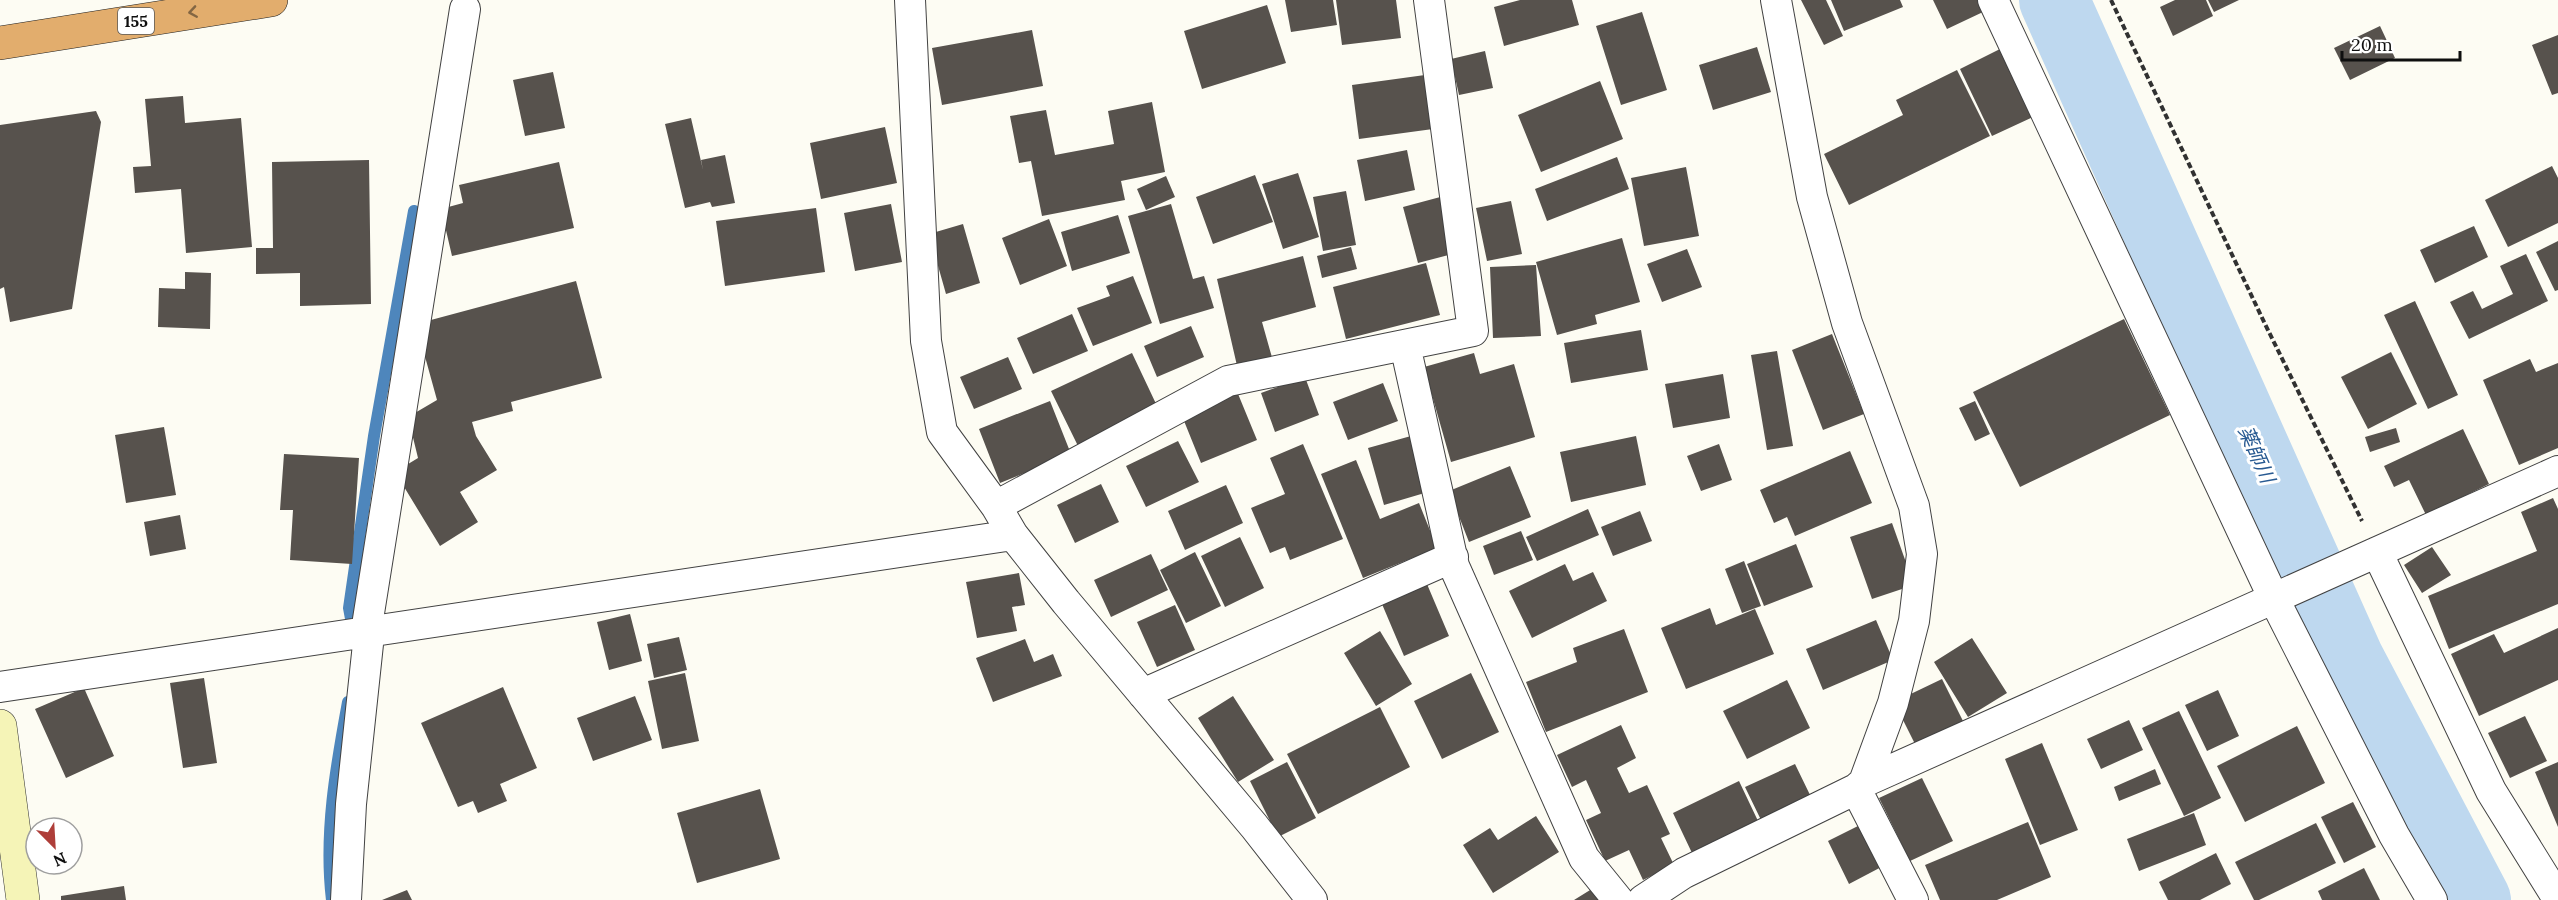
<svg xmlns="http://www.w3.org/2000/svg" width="2558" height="900" font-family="Lora,'Noto Sans JP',serif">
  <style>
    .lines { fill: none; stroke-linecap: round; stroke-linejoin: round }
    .stream { stroke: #4e86bc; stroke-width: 12 }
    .river { stroke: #bed8ef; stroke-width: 70 }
    .building { fill: #57524d }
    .street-casing { stroke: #424242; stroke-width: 32 }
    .secondary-casing { stroke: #313131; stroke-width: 34 }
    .highway-casing { stroke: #202020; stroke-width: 34 }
    .path { stroke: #313131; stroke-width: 4; stroke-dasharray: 6 3; stroke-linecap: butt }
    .street { stroke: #fff; stroke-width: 30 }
    .secondary { stroke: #f5f4b7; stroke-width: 33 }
    .highway { stroke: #e2ad6d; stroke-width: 33 }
    .oneway { stroke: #836643 }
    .labels { text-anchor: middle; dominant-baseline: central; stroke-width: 6; stroke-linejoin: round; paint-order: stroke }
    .shield { fill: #fff; stroke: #575757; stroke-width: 1.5 }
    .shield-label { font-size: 16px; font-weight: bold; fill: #0f0f0f }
    .water-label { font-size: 20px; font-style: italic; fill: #285a92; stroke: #fff }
  </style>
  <rect width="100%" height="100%" fill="#fdfcf3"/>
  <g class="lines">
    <path class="stream" d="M354,635L349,608L374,436L414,211
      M332,900C324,834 336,767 348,702"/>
    <path class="river" d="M2054,0L2349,659L2476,900"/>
  </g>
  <path class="building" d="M1285,0H1333L1337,25L1291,32Z
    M1336,0H1396L1401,38L1342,45Z
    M1520,0H1572L1579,25L1504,46L1494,7Z
    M1801,0H1826L1843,36L1824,45Z
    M1831,0H1900L1903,7L1844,31Z
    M1933,0H1978L1983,12L1947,29Z
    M2175,0H2206L2213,16L2173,36L2160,7Z
    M2208,0H2239L2214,12Z
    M1267,5L1286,63L1202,89L1184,31Z
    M1642,12L1667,90L1621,105L1596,26Z
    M2380,26L2395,58L2350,80L2334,48Z
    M1032,30L1043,86L942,105L932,48Z
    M2558,35V93L2552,95L2532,45Z
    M1757,47L1771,92L1713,110L1699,65Z
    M2000,49L2033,117L1992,136L1960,69Z
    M1485,51L1493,88L1459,95L1451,59Z
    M1957,70L1990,136L1849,205L1824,154L1903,115L1896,100Z
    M553,72L565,128L525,136L513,80Z
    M1425,75L1433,129L1359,139L1352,85Z
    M1600,81L1623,139L1541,172L1518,115Z
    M183,96L185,123L241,118L252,247L186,253L181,189L135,193L133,167L151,166L145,99Z
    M1152,102L1165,172L1121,181L1125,200L1042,216L1031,161L1019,163L1010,116L1046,110L1055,155L1114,144L1108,111Z
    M96,111L101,122L72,309L10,322L4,287L0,289V125Z
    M691,118L703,170L701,160L725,155L735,203L712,207L710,202L685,208L665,124Z
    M885,127L897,183L821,199L810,143Z
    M1407,150L1415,190L1365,201L1357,160Z
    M1617,157L1629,189L1547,221L1535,189Z
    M369,160L371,304L300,306V273L256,274V248H273L272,162Z
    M559,162L574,228L452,256L441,209L463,203L459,185Z
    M2552,166L2558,178V223L2508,247L2485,200Z
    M1686,167L1699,236L1644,246L1631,178Z
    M1298,173L1319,237L1283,249L1262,184Z
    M1255,175L1273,222L1213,244L1196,197Z
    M1166,176L1175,197L1146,210L1137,189Z
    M1346,191L1356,245L1323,251L1313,197Z
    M1444,196L1460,252L1418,263L1403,207Z
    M1511,201L1522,254L1487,261L1476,208Z
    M891,204L902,262L855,271L844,213Z
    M1171,204L1193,279L1204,276L1214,308L1160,324L1128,216Z
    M816,208L825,272L725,286L716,221Z
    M1118,215L1130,253L1072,271L1061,232Z
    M1049,219L1067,266L1020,285L1002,238Z
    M963,224L980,283L946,294L929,234Z
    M2474,226L2488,257L2435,283L2420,250Z
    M1622,238L1640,302L1595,315L1597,324L1557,335L1536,262Z
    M2558,241V290L2555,291L2536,252Z
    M1351,247L1357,269L1322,278L1317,256Z
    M1687,249L1702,287L1662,302L1647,264Z
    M2526,254L2548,301L2469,339L2450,302L2473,291L2482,309L2513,294L2500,266Z
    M1303,256L1316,307L1262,322L1273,361L1238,370L1217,279Z
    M1426,263L1440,315L1346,339L1333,287Z
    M1536,265L1541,336L1493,338L1490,267Z
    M185,272L211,273L210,329L158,327L159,288L185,289Z
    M1133,276L1152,323L1093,346L1077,308L1110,296L1106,286Z
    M576,281L602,378L511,402L513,411L472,422L476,436L497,470L460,492L478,522L440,546L395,472L418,458L408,417L437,400L416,324Z
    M2415,301L2458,395L2428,409L2384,315Z
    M1072,314L1088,351L1033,374L1017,338Z
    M2124,319L2170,415L2020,487L1973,392Z
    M1191,326L1204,357L1157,377L1144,346Z
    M1641,330L1648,370L1571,383L1564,343Z
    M1832,334L1864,414L1823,430L1792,350Z
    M1777,351L1793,446L1767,450L1751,355Z
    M2391,352L2417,404L2368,429L2341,377Z
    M1132,353L1158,408L1078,446L1051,391Z
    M1474,353L1480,374L1514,364L1535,437L1451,462L1424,367Z
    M1008,357L1022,389L974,409L960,377Z
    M2530,359L2536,372L2558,363V448L2519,465L2483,380Z
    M1723,374L1730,418L1673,428L1665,384Z
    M1305,377L1319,415L1275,432L1261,393Z
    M1383,383L1398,421L1348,440L1333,402Z
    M1236,389L1257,440L1201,463L1180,411Z
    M1050,401L1071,454L1000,483L979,429Z
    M1975,401L1990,434L1975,441L1959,408Z
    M164,427L176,495L126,503L115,435Z
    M2396,428L2400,442L2370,452L2365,437Z
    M2463,429L2489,484L2426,515L2409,480L2394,487L2384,466Z
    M1411,436L1428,492L1384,505L1368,448Z
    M1636,436L1646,485L1571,502L1560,452Z
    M1178,441L1199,482L1146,507L1126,466Z
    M1303,444L1343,539L1290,560L1285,547L1270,553L1251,508L1285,494L1270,458Z
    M1719,444L1732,480L1701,491L1687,456Z
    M1850,451L1872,503L1795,536L1787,517L1774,523L1760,490Z
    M284,454L359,458L352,564L290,560L293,510H280Z
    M1356,460L1380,519L1419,503L1437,548L1363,578L1321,474Z
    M1510,466L1531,517L1469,542L1449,491Z
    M1101,484L1119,522L1075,543L1057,505Z
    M1226,485L1243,523L1185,550L1168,511Z
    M2553,498L2558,509V604L2449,649L2428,596L2537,551L2521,512Z
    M1588,509L1599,535L1537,561L1526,537Z
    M1640,511L1652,541L1613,556L1601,527Z
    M180,515L186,549L150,556L144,522Z
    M1892,523L1914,585L1872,599L1850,537Z
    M1521,531L1533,560L1494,575L1483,546Z
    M1240,537L1264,588L1225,607L1201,556Z
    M1796,544L1813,587L1764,606L1747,564Z
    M2432,547L2451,575L2422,593L2404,565Z
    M1195,552L1221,606L1186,623L1160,570Z
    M1151,554L1168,590L1111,617L1094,580Z
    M1744,561L1761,606L1742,613L1725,569Z
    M1565,564L1573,581L1593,572L1607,601L1532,638L1509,591Z
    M1019,573L1025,605L1012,607L1017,631L977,638L966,582Z
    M1424,577L1449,636L1404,656L1379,597Z
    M1175,605L1195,650L1157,667L1137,622Z
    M1710,608L1716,625L1755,609L1774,654L1686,689L1661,628Z
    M630,614L642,661L609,670L597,622Z
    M1876,620L1893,660L1823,690L1806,649Z
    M2558,628V680L2479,716L2451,654L2494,634L2504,653Z
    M1624,629L1648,692L1546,732L1526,682L1577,662L1573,648Z
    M1380,631L1412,684L1376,706L1344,653Z
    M679,637L687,670L654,678L647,644Z
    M1972,638L2007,693L1968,717L1934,662Z
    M1025,639L1034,662L1053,654L1062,676L993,702L976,658Z
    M685,673L699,741L662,749L648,681Z
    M1471,673L1499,732L1442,759L1414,701Z
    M204,678L217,763L183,768L170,683Z
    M1942,679L1965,725L1917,748L1894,702Z
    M1787,680L1810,728L1747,759L1723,711Z
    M503,687L537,768L500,784L507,801L478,813L473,801L458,807L421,723Z
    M84,688L114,756L66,778L35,709Z
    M2218,690L2239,736L2207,751L2185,705Z
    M635,696L652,740L593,761L577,718Z
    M1233,696L1274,760L1238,782L1198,718Z
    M1380,707L1410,767L1318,814L1287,754Z
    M2179,711L2221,798L2184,816L2142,728Z
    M2525,716L2547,761L2510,778L2488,733Z
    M2129,720L2143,750L2101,769L2087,739Z
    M1621,725L1636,758L1617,768L1629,793L1647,785L1670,834L1661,838L1674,865L1643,880L1629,850L1605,861L1586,820L1601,813L1586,780L1572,787L1557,755Z
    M2297,726L2325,783L2245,822L2217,766Z
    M2042,743L2078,830L2040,845L2005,759Z
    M1287,762L1316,818L1278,837L1250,781Z
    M2558,762V827L2535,772Z
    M1795,764L1811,797L1761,820L1745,787Z
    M2155,769L2161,784L2119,801L2114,787Z
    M1922,778L1953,841L1910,861L1879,798Z
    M1739,781L1758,821L1692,853L1673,813Z
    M760,789L780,859L697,883L677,813Z
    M2353,802L2376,847L2344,863L2321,817Z
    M2194,813L2206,845L2139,871L2127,839Z
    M1536,816L1559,852L1493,893L1463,845L1490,828L1498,840Z
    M1866,822L1887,864L1849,884L1828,841Z
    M2028,822L2051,877L1997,900H1940L1925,865Z
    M2316,823L2336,863L2259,900H2254L2235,862Z
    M2216,853L2231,884L2200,900H2168L2159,882Z
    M2364,868L2380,900H2322L2318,891Z
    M124,886L126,900H61V896Z
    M1595,887L1603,900H1574Z
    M407,890L412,900H382Z"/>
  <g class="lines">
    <defs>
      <path id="street" d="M910,0L926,341L942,432L996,506L1013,535L1066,602L1254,826L1312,900
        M1776,0L1812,197L1847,323L1914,506L1922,554L1914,621L1893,703L1864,782
        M1993,0L2274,599L2394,835L2432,900
        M1405,345L1454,566L1584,858L1618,900
        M996,506L1228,381L1473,331L1429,0
        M2377,552L2491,791L2558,899
        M0,687L1013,535
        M1143,694L1453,557
        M1856,789L1913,900
        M346,900L351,804L368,644L366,632L465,9
        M1643,900L1684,873L1856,789L1864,782L2558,471"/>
      <path id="secondary" d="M0,726L23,900"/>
      <path id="highway" d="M0,43L271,0"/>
    </defs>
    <use href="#street" class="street-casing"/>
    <use href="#secondary" class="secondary-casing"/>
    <use href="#highway" class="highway-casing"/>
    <path class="path" d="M2111,0L2265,324L2362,521"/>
    <use href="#street" class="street"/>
    <use href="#secondary" class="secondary"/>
    <use href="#highway" class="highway"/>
  </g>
  <defs><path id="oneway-chevron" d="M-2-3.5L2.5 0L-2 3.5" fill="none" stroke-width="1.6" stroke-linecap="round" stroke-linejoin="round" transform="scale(1.5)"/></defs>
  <use class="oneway" href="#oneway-chevron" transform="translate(193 12) rotate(171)"/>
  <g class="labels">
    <rect class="shield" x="118" y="8" width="36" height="26" rx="4.5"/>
    <g class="shield-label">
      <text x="136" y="21">155</text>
    </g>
    <g class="water-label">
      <text transform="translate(2257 454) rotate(66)">薬師川</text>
    </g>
  </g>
  <g transform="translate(54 846) rotate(156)"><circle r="28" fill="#ffffff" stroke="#9f9f9f" stroke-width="1.5"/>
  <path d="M0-4.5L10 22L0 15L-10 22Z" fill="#ae3e39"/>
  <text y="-9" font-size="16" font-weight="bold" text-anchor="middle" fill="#0f0f0f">N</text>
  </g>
  <path d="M2342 51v9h118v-9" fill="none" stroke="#0f0f0f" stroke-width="3"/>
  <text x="2351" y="51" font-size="18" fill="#0f0f0f" stroke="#ffffff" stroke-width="4.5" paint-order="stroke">20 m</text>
</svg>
